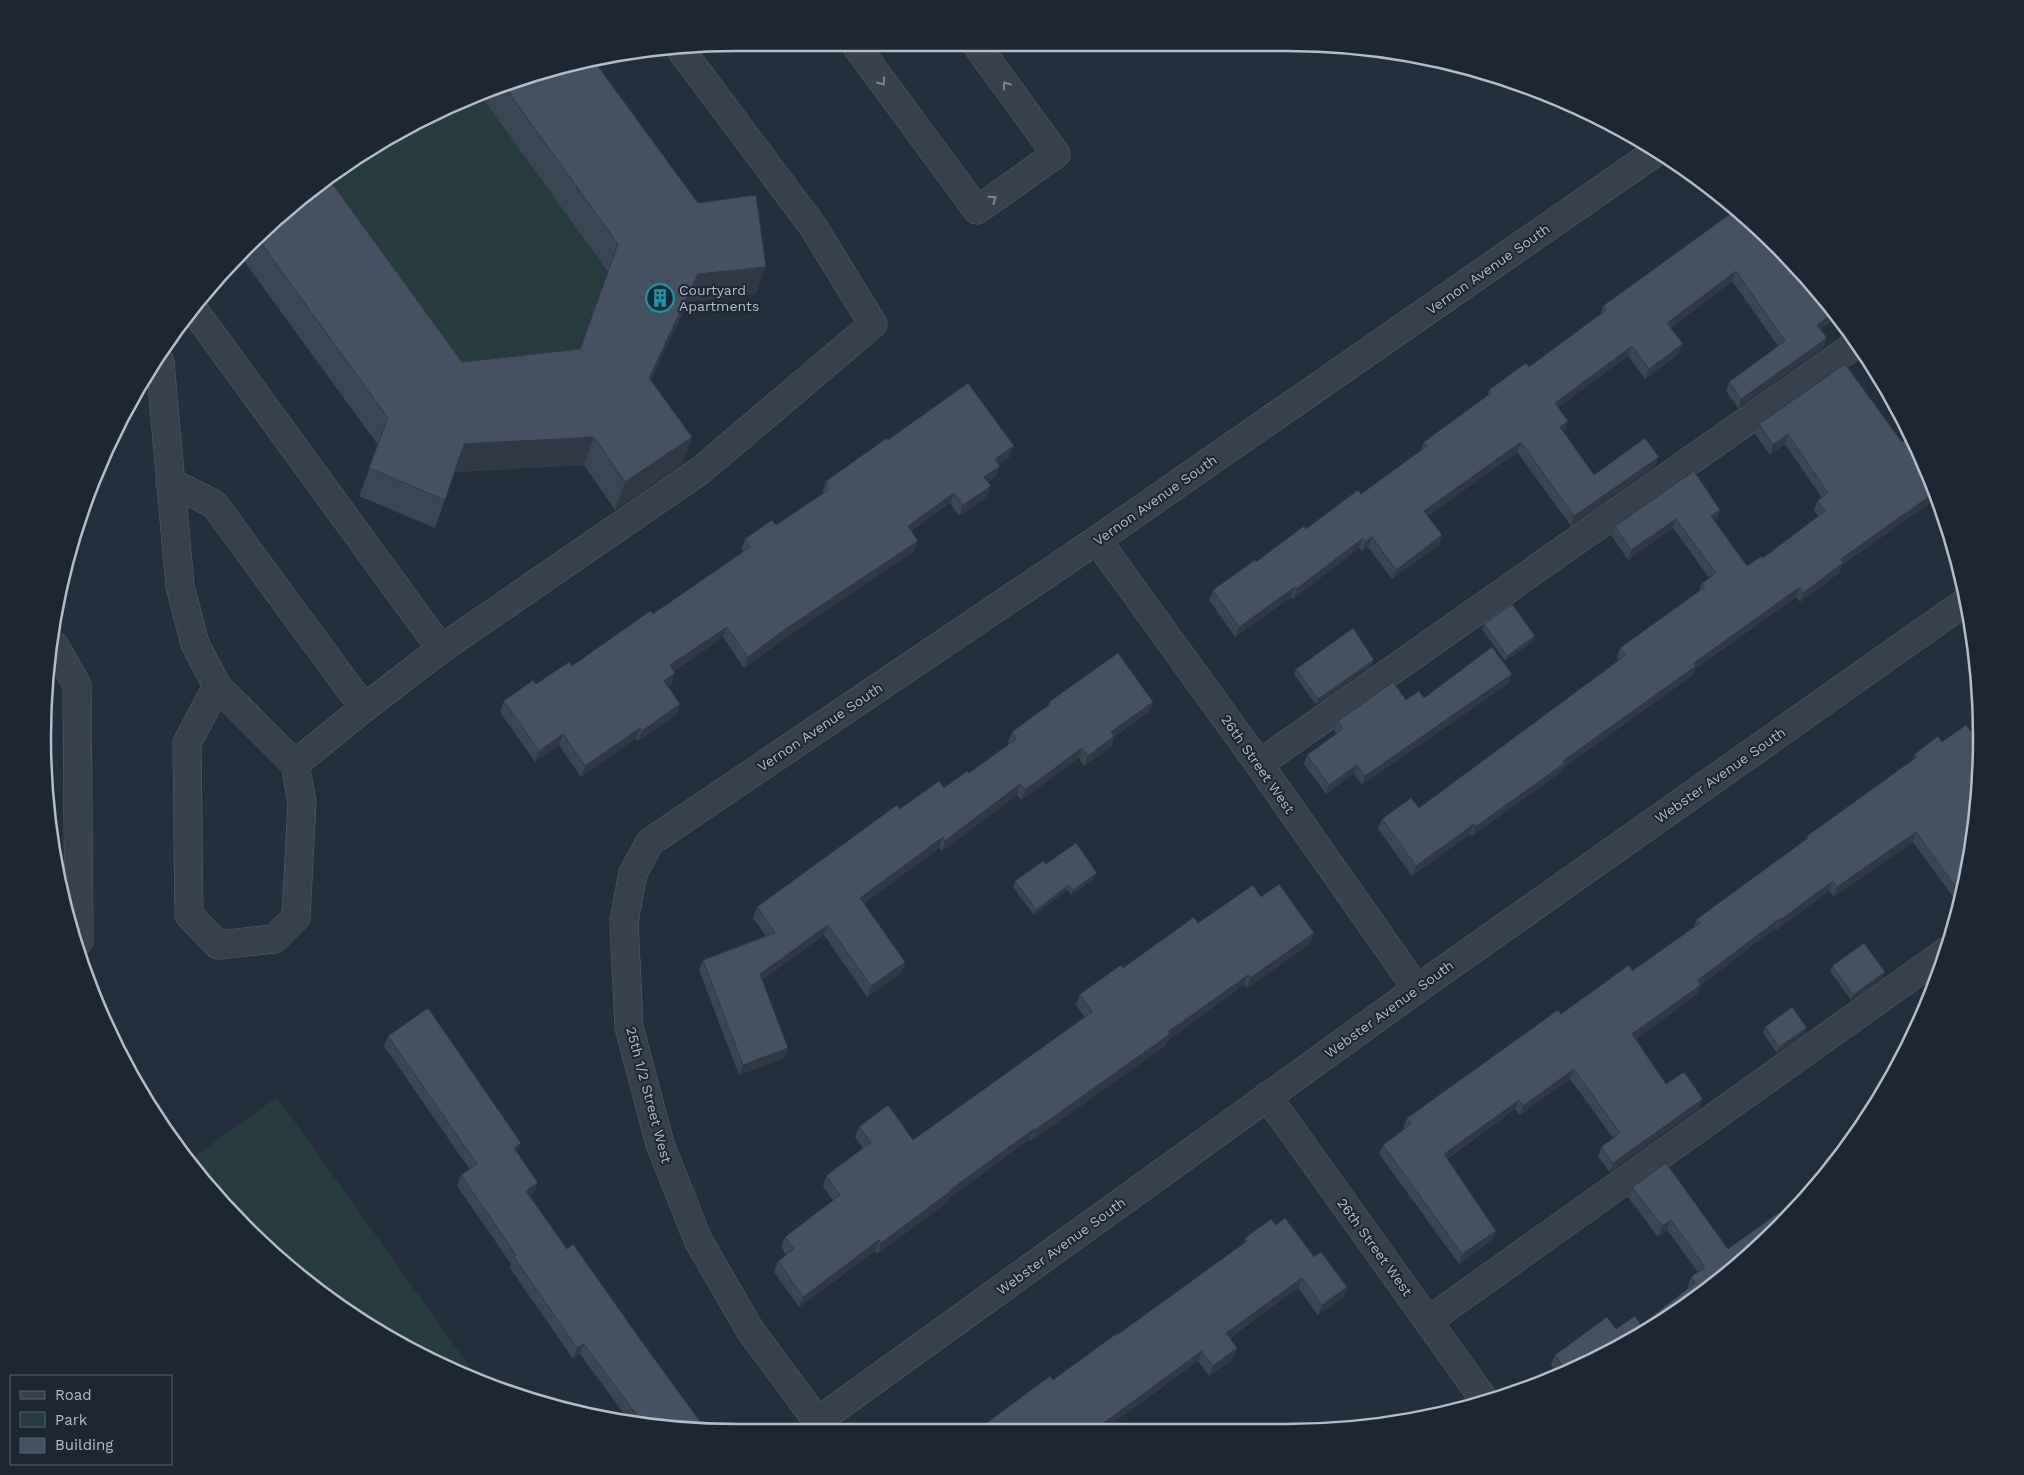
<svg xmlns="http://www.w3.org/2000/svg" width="2024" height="1475" font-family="'Work Sans',sans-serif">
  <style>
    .green { fill: #263c3f }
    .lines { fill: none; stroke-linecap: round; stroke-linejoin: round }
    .minor-casing { stroke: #565f6c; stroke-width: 29 }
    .minor { stroke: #38414e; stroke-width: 28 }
    .wall { fill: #3b4654 }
    .shaded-wall { fill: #303945 }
    .building { fill: #455162; stroke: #303945 }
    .oneway { stroke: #7c8592 }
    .labels { text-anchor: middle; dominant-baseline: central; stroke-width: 4; stroke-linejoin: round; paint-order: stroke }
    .street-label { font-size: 14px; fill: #b4bcc9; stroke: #1d2633 }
    .poi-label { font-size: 14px; fill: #b4bcc9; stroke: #1d2633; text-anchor: start }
    .rim { fill: none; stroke: #b4bcc9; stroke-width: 2.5 }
  </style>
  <rect width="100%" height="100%" fill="#242f3e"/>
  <path class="green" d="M480,95L608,272L570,377L451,389L311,195L352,159L430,114Z
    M277,1097L479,1380L390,1340L279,1260L187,1162Z"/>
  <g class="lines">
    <defs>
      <path id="minor" d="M854,43L977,210L1056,154L975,43
        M194,310L441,649
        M160,362L180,586L195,644L217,686L295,764L364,708L441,649L701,470L873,324L812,225L681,50
        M170,482L214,504L364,708
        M1097,540L1259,764L1417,989
        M49,642L55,646L77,685L79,941
        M217,686L187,743L189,915L218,945L274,939L296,917L302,802L295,764
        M1259,764L1856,344
        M1267,1096L1483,1398
        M1428,1321L1947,951
        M818,1421L1417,989L1965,602
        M824,1430L750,1330L698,1240L660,1144L629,1027L624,921L633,873L650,842L1097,540L1657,151"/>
    </defs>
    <use href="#minor" class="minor-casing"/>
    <use href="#minor" class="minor"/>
  </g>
  <path class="wall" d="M557,66L756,294L688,302L651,380L692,437L682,464L615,510L584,465L455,472L435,528L359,496L378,445L241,257L329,179L462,362L580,349L608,272L480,95Z
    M1737,209L1827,338L1823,348L1738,408L1726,391L1729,382L1778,346L1732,281L1671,328L1679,354L1645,379L1628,356L1558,407L1565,430L1563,431L1594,475L1655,466L1571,526L1517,452L1428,516L1442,535L1439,545L1392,579L1368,547L1362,552L1359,548L1293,599L1291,597L1235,637L1209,600L1213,590L1306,529L1361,494L1421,450L1424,442L1487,396L1489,390L1529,367L1600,315L1603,306Z
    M1845,364L1933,497L1931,502L1842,565L1840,572L1800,602L1796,597L1695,669L1693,675L1563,768L1561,772L1472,836L1470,834L1412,876L1378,829L1382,819L1419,808L1619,660L1617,657L1620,648L1699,591L1702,583L1709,578L1673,528L1628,560L1611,535L1615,526L1720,510L1717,519L1714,521L1747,566L1763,558L1818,516L1814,510L1817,501L1822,498L1785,444L1770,455L1755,434L1759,424Z
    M888,440L1010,457L999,464L996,476L988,482L987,497L959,516L950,503L911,531L914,551L781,641L744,668L723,637L674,671L672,684L668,686L680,704L676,715L638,741L636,738L581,777L559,745L535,762L500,712L504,701L572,666L653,614L743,552L741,549L745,539L776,525L822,494L826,481Z
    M1484,624L1533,641L1505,661L1482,629Z
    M1372,665L1316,705L1294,674L1296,669Z
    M1509,683L1362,785L1354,774L1326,794L1304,764L1307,755L1337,734L1334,730L1338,721L1406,700Z
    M1049,702H1153L1149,712L1114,737L1111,747L1084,766L1079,758L1021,800L1017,795L942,851L939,848L864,903L905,962L902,972L867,997L824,935L762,980L788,1048L784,1058L739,1075L699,970L703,960L766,936L753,918L757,907L900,809L944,788L969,773L1009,744L1008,742L1012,732L1048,706Z
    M1915,754L1976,828L1958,904L1913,842L1834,897L1829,891L1776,930L1775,928L1701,985L1697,994L1636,1039L1666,1084L1699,1108L1610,1172L1598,1157L1601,1147L1613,1138L1570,1079L1520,1115L1515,1109L1447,1159L1496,1231L1492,1240L1459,1264L1379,1154L1383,1145L1404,1129L1403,1128L1407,1118L1561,1014L1632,971L1693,928L1697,919L1805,840L1807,836L1912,760Z
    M1046,864L1095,878L1071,895L1067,890L1034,915L1013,887L1015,881Z
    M1261,897L1314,933L1310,944L1247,988L1244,985L1168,1040L1166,1045L1031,1141L1030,1139L948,1199L947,1202L877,1254L875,1251L799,1307L774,1272L778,1261L786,1255L781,1247L785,1237L833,1201L823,1186L826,1176L863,1148L855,1137L859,1127L913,1140L1085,1017L1076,1005L1080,994L1123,968Z
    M1832,966L1885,972L1883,977L1851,1000L1830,971Z
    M1924,1007L1919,1017L1918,1015L1920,1010Z
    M1765,1027L1805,1033L1777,1053L1763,1033Z
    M388,1036L518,1153L534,1193L530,1196L692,1431L627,1418L580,1354L573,1359L510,1268L511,1264L457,1186L461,1175L470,1170L384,1046Z
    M1863,1121L1845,1146L1842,1143L1846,1133Z
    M1632,1187L1728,1249L1710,1289L1559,1376L1551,1365L1555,1355L1616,1329L1641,1325L1688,1289L1687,1288L1691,1277L1698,1272L1667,1230L1658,1237L1628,1197Z
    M1276,1225L1314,1257L1347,1287L1343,1298L1318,1315L1298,1288L1230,1338L1237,1348L1233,1359L1209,1376L1198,1361L1106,1428L976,1429L984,1425L1053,1380L1117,1335L1243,1245L1245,1238Z"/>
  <path class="shaded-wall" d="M766,267L756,294L688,302L639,405L649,378L698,274Z
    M1736,271L1732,281L1664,333L1667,323Z
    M1835,312L1839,316L1813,335L1817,325Z
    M1827,338L1823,348L1738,408L1741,399Z
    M1683,344L1679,354L1645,379L1649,369Z
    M1632,346L1628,356L1552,412L1555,403Z
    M1568,421L1565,430L1557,436L1560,427Z
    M1788,434L1785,444L1770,455L1773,445Z
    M594,437L584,465L454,472L464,444Z
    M692,437L682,464L615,510L625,482Z
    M1521,442L1517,452L1421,521L1424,511Z
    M1014,446L1010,457L991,469L995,459Z
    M1659,457L1655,466L1571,526L1574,516Z
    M1000,466L996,476L980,488L984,477Z
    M991,486L987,497L959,516L963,505Z
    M1932,490L1935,496L1933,497L1931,502L1842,565L1840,572L1800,602L1803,593L1841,559Z
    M954,493L950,503L904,537L908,526Z
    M1720,510L1717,519L1708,526L1711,516Z
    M1676,519L1673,528L1628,560L1631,550Z
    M1442,535L1439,545L1392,579L1396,570Z
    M1372,537L1368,547L1362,552L1365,542Z
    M1363,538L1359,548L1293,599L1296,589Z
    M918,541L914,551L781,641L744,668L748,657L784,630Z
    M1295,587L1291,597L1235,637L1239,627Z
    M1800,587L1796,597L1695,669L1693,675L1563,768L1561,772L1472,836L1475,827L1694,663Z
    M727,627L723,637L666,676L670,665Z
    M1535,636L1533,641L1505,661L1507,656Z
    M1374,660L1372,665L1316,705L1318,699Z
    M675,673L672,684L660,692L664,681Z
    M1512,674L1509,683L1362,785L1365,776Z
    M1153,702L1149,712L1114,737L1111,747L1084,766L1088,756L1111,732Z
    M680,704L676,715L638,741L642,731Z
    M640,728L636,738L581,777L585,766Z
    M563,734L559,745L535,762L539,751Z
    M1082,748L1079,758L1021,800L1025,790Z
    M1357,765L1354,774L1326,794L1329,785Z
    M1020,784L1017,795L942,851L945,841Z
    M1474,824L1470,834L1412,876L1416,866Z
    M1916,832L1913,842L1834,897L1837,887Z
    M943,837L939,848L856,908L860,898Z
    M1097,873L1095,878L1071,895L1073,890Z
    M1833,881L1829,891L1776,930L1780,920Z
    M1069,885L1067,890L1034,915L1036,910Z
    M1779,919L1775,928L1701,985L1697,994L1629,1044L1632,1034L1698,980Z
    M828,925L824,935L756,984L760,974Z
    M1314,933L1310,944L1247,988L1250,978Z
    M905,962L902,972L867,997L871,986Z
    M1885,972L1883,977L1851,1000L1853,995Z
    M1248,975L1244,985L1168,1040L1166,1045L1031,1141L1035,1130L1168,1032Z
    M1807,1028L1805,1033L1777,1053L1779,1047Z
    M788,1048L784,1058L739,1075L743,1065Z
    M1574,1069L1570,1079L1520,1115L1523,1106Z
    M1703,1099L1699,1108L1610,1172L1613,1163Z
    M1519,1100L1515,1109L1440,1163L1444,1154Z
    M1034,1129L1030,1139L948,1199L947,1202L877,1254L881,1243L950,1190Z
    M521,1143L517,1154L514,1148Z
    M538,1183L534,1193L523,1201L526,1191Z
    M1671,1220L1667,1230L1658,1237L1662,1226Z
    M1496,1231L1492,1240L1459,1264L1462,1254Z
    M879,1240L875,1251L799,1307L803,1297Z
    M1302,1278L1298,1288L1222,1343L1226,1333Z
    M1347,1287L1343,1298L1318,1315L1322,1305Z
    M584,1344L580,1354L573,1359L577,1348Z
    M1237,1348L1233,1359L1209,1376L1213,1366Z
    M1202,1351L1198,1361L1106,1428H1100L1102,1424Z"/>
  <path class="building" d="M594,61L698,203L756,195L766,267L698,274L649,378L692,437L625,482L594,437L464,444L445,500L369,468L388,418L259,240L329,179L462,362L580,349L618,244L504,86L557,66Z
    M1737,209L1745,215L1835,312L1817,325L1827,338L1741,399L1729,382L1785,341L1736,271L1667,323L1683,344L1649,369L1632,346L1555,403L1568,421L1560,427L1594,475L1645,438L1659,457L1574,516L1521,442L1424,511L1442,535L1396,570L1372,537L1365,542L1363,538L1296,589L1295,587L1239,627L1213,590L1255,560L1256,562L1304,526L1306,529L1358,490L1361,494L1427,446L1424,442L1491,393L1489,390L1526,363L1529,367L1606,310L1603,306Z
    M1845,364L1902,442L1912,435L1934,493L1841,559L1843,563L1803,593L1800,587L1694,663L1696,666L1563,761L1565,763L1475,827L1474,824L1416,866L1382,819L1411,798L1419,808L1626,655L1620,648L1705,587L1702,583L1716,573L1676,519L1631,550L1615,526L1694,471L1720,510L1711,516L1747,566L1762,556L1763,558L1825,511L1817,501L1828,493L1788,434L1773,445L1759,424Z
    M968,383L1014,446L995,459L1000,466L984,477L991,486L963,505L954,493L908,526L918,541L784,630L748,657L727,627L670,665L675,673L664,681L680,704L642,731L640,728L585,766L563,734L539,751L504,701L533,680L536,684L569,662L572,666L650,611L653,614L750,547L745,539L772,520L776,525L828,490L825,486L828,484L826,481L887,438L888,440Z
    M1512,604L1535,636L1507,656L1484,624Z
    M1353,628L1374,660L1318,699L1296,669Z
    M1492,647L1512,674L1365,776L1357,765L1329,785L1307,755L1343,729L1338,721L1393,682L1406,700L1419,691L1424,698Z
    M1118,653L1153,702L1111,732L1114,736L1088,756L1082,748L1025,790L1020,784L945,841L943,837L860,898L905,962L871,986L828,925L760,974L788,1048L743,1065L703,960L775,933L757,907L897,805L900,809L939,781L944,788L967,771L969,773L1016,739L1012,732L1050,704L1049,702Z
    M1966,725L1977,739L1978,738L1976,828L1960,893L1916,832L1837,887L1833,881L1780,920L1779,919L1698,980L1701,985L1632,1034L1666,1084L1684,1072L1703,1099L1613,1163L1601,1147L1620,1133L1574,1069L1523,1106L1519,1100L1444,1154L1496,1231L1462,1254L1383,1145L1411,1124L1407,1118L1558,1010L1561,1014L1629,965L1632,971L1700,923L1697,919L1808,838L1807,836L1917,757L1915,754L1938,736L1942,742Z
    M1076,843L1097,873L1073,890L1069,885L1036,910L1015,881L1043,861L1046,864Z
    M1279,884L1314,933L1250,978L1248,975L1168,1032L1170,1034L1035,1130L1034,1129L950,1190L951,1191L881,1243L879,1240L803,1297L778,1261L794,1249L785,1237L840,1195L826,1176L871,1142L859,1127L888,1105L913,1140L1092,1012L1080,994L1121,965L1123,968L1194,917L1198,923L1253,885L1261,897Z
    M1864,943L1885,972L1853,995L1832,966Z
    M1792,1007L1807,1028L1779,1047L1765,1027Z
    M428,1008L521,1143L514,1148L538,1183L526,1191L567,1249L573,1244L640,1339L707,1431H692L641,1421L584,1344L577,1348L514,1257L516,1255L461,1175L477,1164L388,1036Z
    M1863,1121L1850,1139L1846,1133Z
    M1666,1163L1728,1249L1792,1203L1796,1208L1710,1289L1567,1372L1555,1355L1607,1317L1616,1329L1635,1316L1641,1325L1695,1283L1691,1277L1705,1267L1671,1220L1662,1226L1632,1187Z
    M1285,1218L1314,1257L1321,1252L1347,1287L1322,1305L1302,1278L1226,1333L1237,1348L1213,1366L1202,1351L1102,1424L1105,1428L976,1429L983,1424L984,1425L1050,1376L1053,1380L1116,1334L1117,1335L1247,1241L1245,1238L1271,1219L1276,1225Z"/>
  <defs><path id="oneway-chevron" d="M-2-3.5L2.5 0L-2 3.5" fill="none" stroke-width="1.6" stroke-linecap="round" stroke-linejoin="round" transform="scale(1.25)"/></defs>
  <g class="oneway">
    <use href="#oneway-chevron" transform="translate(882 82) rotate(54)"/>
    <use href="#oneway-chevron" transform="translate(1006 85) rotate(-126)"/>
    <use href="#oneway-chevron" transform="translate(993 199) rotate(-35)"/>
  </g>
  <defs>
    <symbol id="building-ring" viewBox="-11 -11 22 22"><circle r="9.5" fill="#1d2633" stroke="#0f9aa8" stroke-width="1.5"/><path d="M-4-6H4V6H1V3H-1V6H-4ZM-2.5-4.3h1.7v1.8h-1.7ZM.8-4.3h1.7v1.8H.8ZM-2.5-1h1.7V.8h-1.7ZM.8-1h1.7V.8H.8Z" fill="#0f9aa8"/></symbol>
  </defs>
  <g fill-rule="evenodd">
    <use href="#building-ring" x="644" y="282" width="32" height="32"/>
  </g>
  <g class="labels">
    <g class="street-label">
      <text transform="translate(1488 269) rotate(-35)">Vernon Avenue South</text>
      <text transform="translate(1155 500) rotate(-35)">Vernon Avenue South</text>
      <text transform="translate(820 727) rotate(-34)">Vernon Avenue South</text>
      <text transform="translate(1258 764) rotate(55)">26th Street West</text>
      <text transform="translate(1720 775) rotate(-35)">Webster Avenue South</text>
      <text transform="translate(1389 1009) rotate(-36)">Webster Avenue South</text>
      <text transform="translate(649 1095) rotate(75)">25th 1/2 Street West</text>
      <text transform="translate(1061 1246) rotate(-36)">Webster Avenue South</text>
      <text transform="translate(1375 1247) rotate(54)">26th Street West</text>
    </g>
    <g class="poi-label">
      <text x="679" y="290">Courtyard<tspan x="679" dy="16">Apartments</tspan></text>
    </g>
  </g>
  <path d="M0 0H2024V1475H0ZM737 51H1287A686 686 0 0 1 1973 737V738A686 686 0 0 1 1287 1424H737A686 686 0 0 1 51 738V737A686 686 0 0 1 737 51Z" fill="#1d2633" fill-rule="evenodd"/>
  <path class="rim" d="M737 51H1287A686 686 0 0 1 1973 737V738A686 686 0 0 1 1287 1424H737A686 686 0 0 1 51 738V737A686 686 0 0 1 737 51Z"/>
  <rect x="10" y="1375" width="162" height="90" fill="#1d2633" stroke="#59626f"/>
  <rect x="20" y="1391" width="25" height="8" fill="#38414e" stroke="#59626f"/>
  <text x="55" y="1400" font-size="15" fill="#b4bcc9">Road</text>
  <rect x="20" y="1412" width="25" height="15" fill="#263c3f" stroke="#59626f"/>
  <text x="55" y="1425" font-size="15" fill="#b4bcc9">Park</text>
  <rect x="20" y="1438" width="25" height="15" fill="#455162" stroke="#59626f"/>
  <text x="55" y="1450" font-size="15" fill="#b4bcc9">Building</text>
</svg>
